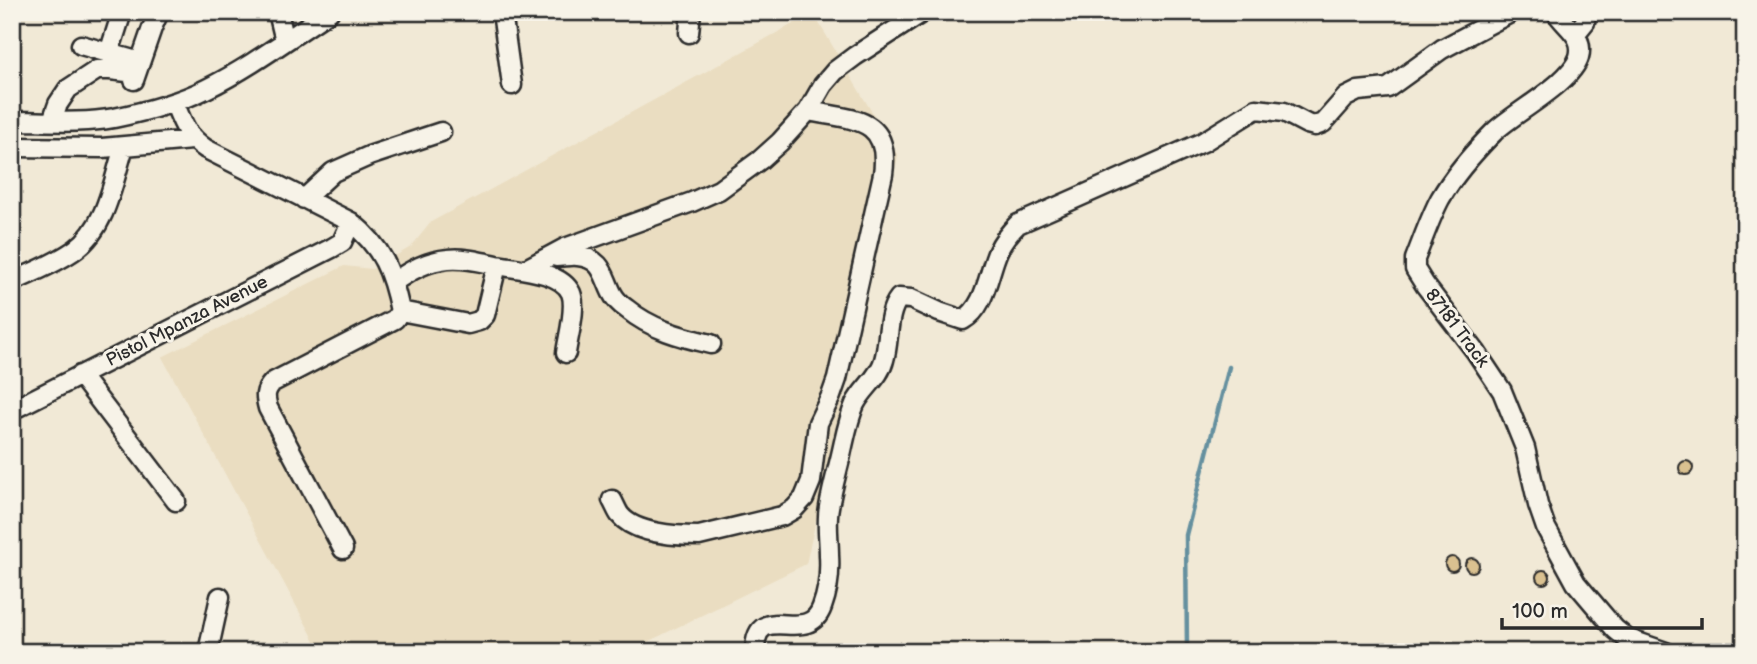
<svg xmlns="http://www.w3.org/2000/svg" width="1757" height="664" font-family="'Balsamiq Sans',sans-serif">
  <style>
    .built { fill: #eaddc1 }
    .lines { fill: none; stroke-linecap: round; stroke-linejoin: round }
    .stream { stroke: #65909f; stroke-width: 4.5 }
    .building { fill: #dac190; stroke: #2b2b2b; stroke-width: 2 }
    .minor-casing { stroke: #2b2b2b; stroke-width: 23 }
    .minor { stroke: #f7f3e8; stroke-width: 18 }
    .labels { text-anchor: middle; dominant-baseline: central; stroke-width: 6; stroke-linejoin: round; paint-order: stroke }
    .street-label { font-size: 18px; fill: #2b2b2b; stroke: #f7f3e8 }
  </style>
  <rect width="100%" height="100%" fill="#f1e9d6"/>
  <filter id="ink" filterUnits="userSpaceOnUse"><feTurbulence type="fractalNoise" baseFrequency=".0143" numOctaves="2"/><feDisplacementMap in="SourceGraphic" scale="14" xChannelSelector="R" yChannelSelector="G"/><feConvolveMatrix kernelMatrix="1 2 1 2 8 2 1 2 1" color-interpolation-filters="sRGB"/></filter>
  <g filter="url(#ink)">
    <path class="built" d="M813,13L898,156L806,564L627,652H321L162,357L344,266L372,269L411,247L431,222Z"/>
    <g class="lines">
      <path class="stream" d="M1187,652L1186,535L1229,367"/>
    </g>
    <path class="building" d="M1679 468a7 7 0 1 1 14 0a7 7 0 1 1-14 0Z
      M1445 564a7 7 0 1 1 14 0a7 7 0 1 1-14 0Z
      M1465 565a7 7 0 1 1 14 0a7 7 0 1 1-14 0Z
      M1536 577a7 7 0 1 1 14 0a7 7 0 1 1-14 0Z"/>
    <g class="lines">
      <defs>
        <path id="minor" d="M278,12L285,41
          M502,12L512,85
          M1556,12C1566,28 1585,36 1579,57C1571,83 1515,112 1494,132C1474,152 1454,175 1440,199C1430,218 1423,239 1415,259V269L1425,285L1476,352L1502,391L1525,448L1538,505L1546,528L1576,583L1615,629L1626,638L1666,652
          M689,33L691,12
          M1576,33L1585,22L1586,12
          M81,45L140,62
          M109,53L122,12
          M134,80L152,28L159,12
          M174,102C183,124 186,135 206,149L351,222C383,248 392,272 400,311L395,319L273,382C264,391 265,397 268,408L343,549
          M12,121C46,121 81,124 114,118C143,112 180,102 206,89C249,68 289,38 329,12
          M52,121L58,104L68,89L97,70H110L136,73
          M12,147L102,148L192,140
          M304,199L333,172L369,156L441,132
          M556,257C563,257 571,255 578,256C603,259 603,275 612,293C615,299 621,305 627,309C651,329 681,337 711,344
          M526,269L565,248L692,202L719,190L760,160L780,142L808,111L823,85L835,71L855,56L923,12
          M12,282C33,272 57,263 76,249C107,226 113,181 124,147
          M394,282C411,270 427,261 448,259C465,257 481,262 497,265C518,269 561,271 571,293C577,308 568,337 566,353
          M400,311L468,324L479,321L485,315L497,265
          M80,375L176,501
          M12,410L332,248L342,242L351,222
          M612,500C615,505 617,511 620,515C635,534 677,536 699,536L782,516L794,509L804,498L811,481L818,423L831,396L837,379L883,174C891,116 852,120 808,111
          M208,652L220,597
          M755,652C755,597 807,648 822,607C828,591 830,571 829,555C829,539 826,523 829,507C832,489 837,472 841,455C845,438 848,420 855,404C863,388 880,377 884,360C890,340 886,314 899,298L911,299L939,312L963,320C986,307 988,273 998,251C1003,240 1010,232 1018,224L1203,142L1256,109L1284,112L1307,124L1315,126L1323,123L1346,97L1358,91L1388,88L1442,49L1512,12"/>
      </defs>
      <use href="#minor" class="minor-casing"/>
      <use href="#minor" class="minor"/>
    </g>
  </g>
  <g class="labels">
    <g class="street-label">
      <text transform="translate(187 321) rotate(-27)">Pistol Mpanza Avenue</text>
      <text transform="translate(1457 328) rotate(53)">87181 Track</text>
    </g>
  </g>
  <rect width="1757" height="664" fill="none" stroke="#f7f3e8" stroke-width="42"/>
  <rect x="21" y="21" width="1715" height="622" fill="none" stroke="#2b2b2b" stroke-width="2.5" filter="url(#ink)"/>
  <path d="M1502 618v10h200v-10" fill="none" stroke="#2b2b2b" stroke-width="3.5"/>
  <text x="1512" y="618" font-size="21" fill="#2b2b2b" stroke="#f7f3e8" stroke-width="5" paint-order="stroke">100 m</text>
</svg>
